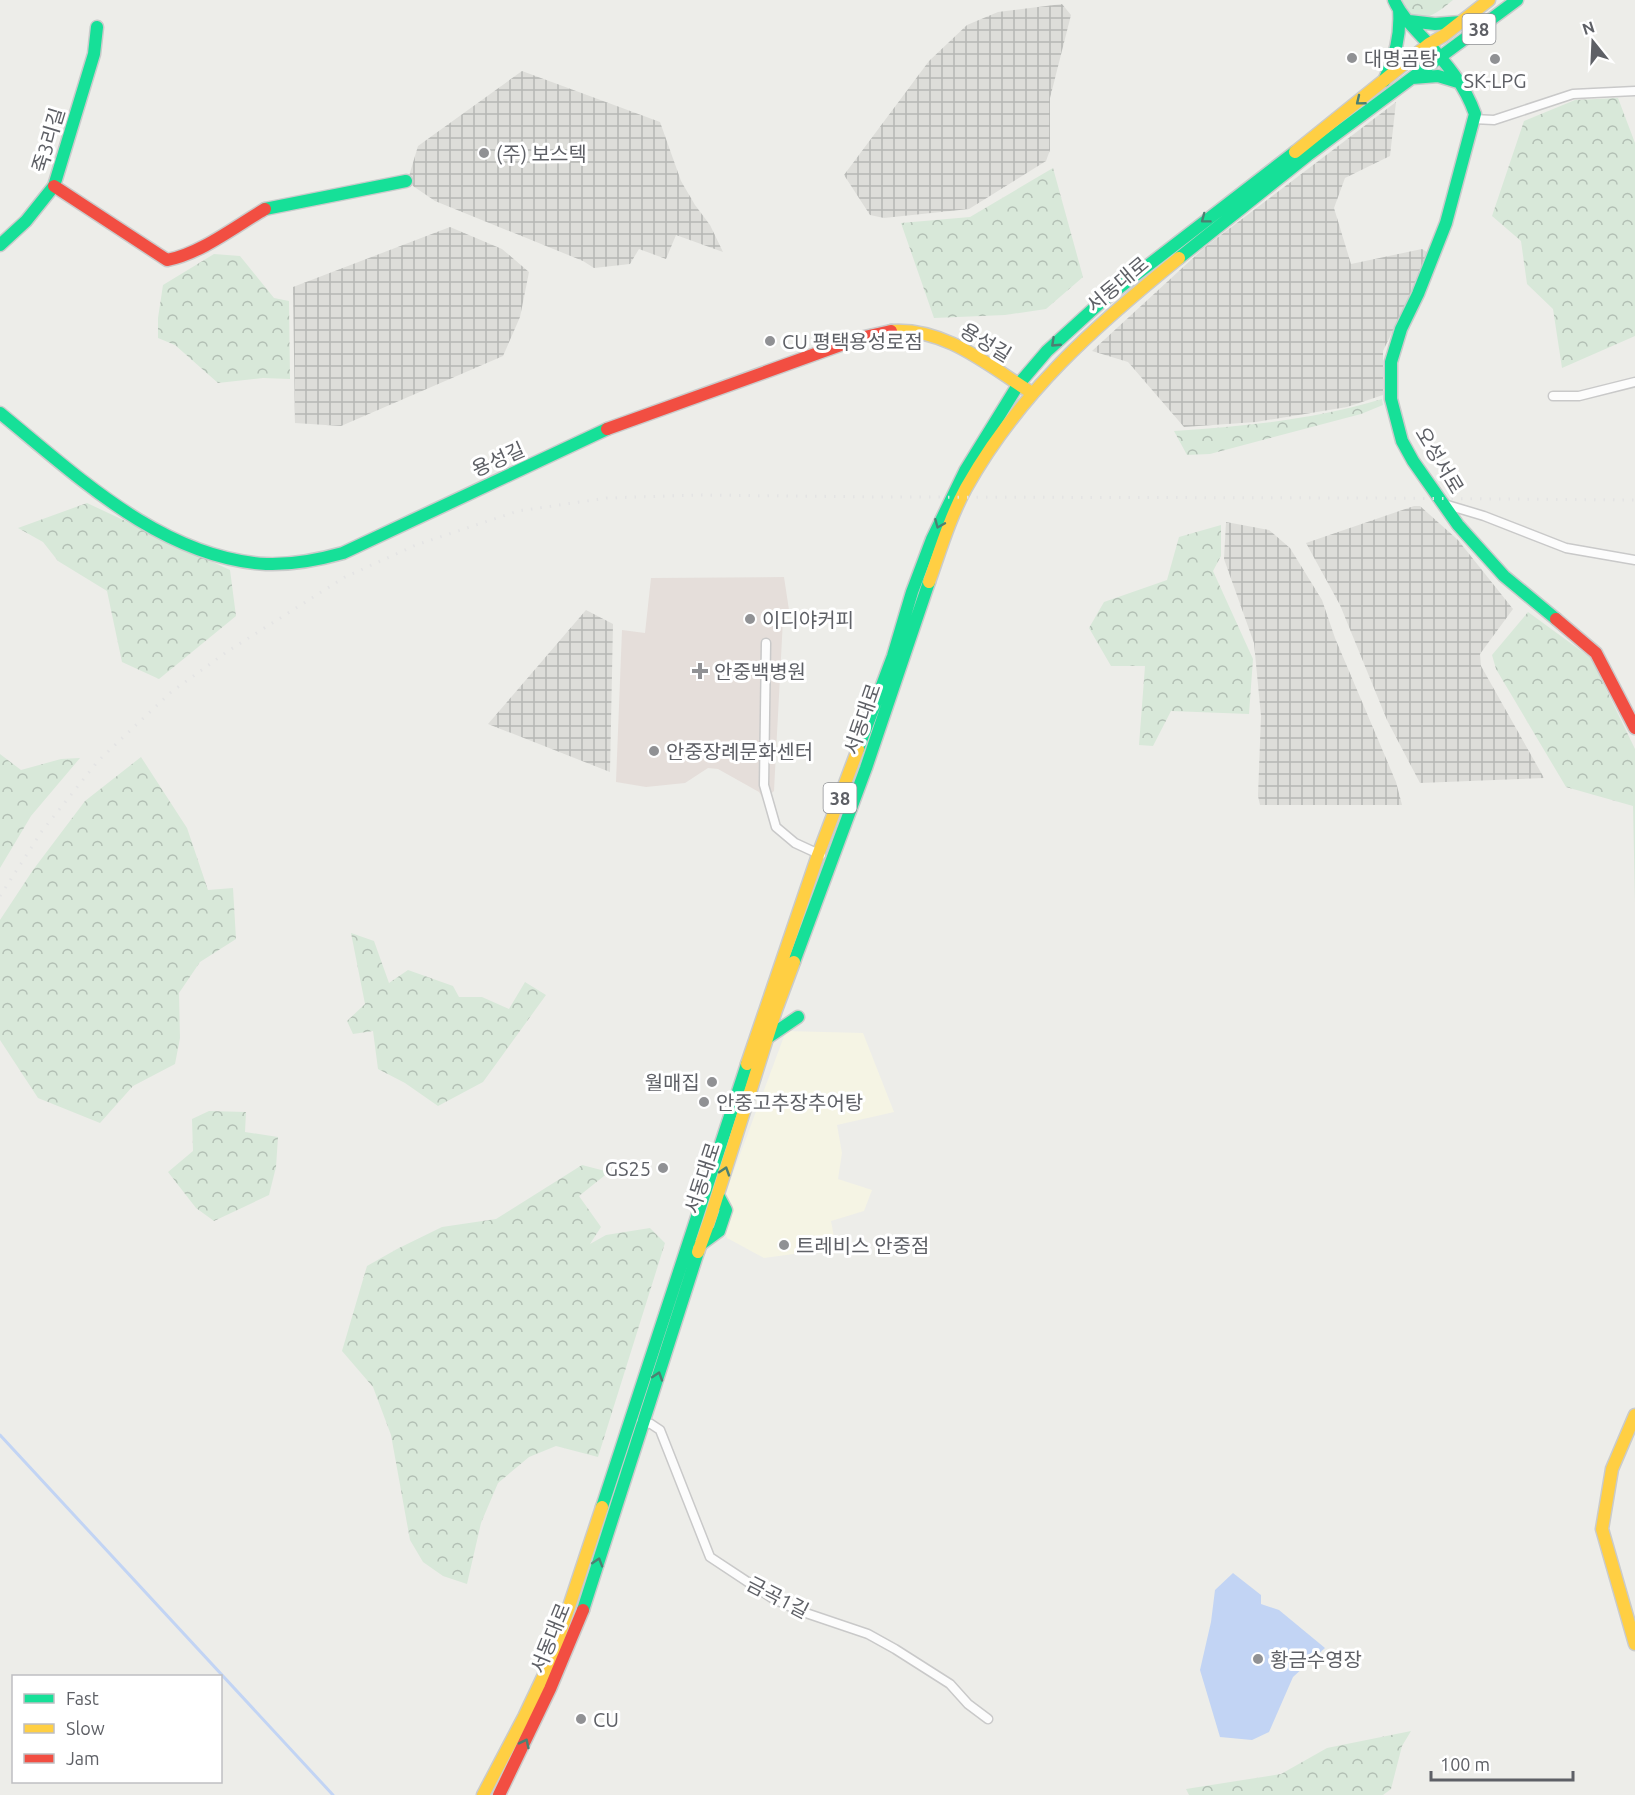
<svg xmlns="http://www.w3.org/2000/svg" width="1635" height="1795" font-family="Ubuntu,'Noto Sans KR',sans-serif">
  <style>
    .commercial { fill: #f5f4e4 }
    .industrial { fill: url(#industrial-grid) }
    .medical { fill: #e5deda }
    .forest { fill: url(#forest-crowns) }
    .water { fill: #c2d4f4 }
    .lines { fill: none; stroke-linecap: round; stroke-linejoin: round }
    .stream { stroke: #c2d4f4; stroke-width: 3 }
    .street-casing { stroke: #c9c9c9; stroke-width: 11 }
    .fast-casing { stroke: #cacbcb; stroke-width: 15 }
    .slow-casing { stroke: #cacbcb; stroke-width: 15 }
    .jam-casing { stroke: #cacbcb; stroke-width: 15 }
    .street { stroke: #fcfcfc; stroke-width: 8 }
    .fast { stroke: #16e098; stroke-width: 12 }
    .slow { stroke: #ffcf43; stroke-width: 12 }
    .jam { stroke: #f24e42; stroke-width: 12 }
    .rail { stroke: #e4e4e4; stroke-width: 3; stroke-dasharray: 1.5 8; stroke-linecap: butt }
    .oneway { stroke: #4c8072 }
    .poi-dot { fill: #909194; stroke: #fff; stroke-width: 2 }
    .labels { text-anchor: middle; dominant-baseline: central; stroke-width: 6; stroke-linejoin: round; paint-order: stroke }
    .shield { fill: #fff; stroke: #8e9094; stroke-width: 1.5 }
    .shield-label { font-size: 18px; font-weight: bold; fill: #5e6066 }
    .poi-label { font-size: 20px; fill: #5e6066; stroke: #fff; text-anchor: start }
    .street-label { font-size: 20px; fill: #5e6066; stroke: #fff }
  </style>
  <defs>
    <pattern id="industrial-grid" width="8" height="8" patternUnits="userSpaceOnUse" patternTransform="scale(1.5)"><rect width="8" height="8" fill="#ddddd9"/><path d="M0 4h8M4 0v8" fill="none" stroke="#b6b7b4"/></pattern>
    <pattern id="forest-crowns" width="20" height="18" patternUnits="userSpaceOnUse" patternTransform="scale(1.5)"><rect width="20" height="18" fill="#d8e8d9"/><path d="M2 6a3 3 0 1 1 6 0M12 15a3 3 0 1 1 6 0" fill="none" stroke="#b2bfb4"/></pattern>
  </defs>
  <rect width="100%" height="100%" fill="#edede9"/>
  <path class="commercial" d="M786,1031L863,1033L894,1112L837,1125L842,1153L838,1179L872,1190L864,1211L831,1221L837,1253H801L764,1258L727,1238L719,1211Z"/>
  <path class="industrial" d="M1062,4L1071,15L1050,98V150L1046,161L969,209L884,218L870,215L844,175L929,61L967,25L998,12Z
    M522,71L660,122L681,181L695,205L710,225L723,252L676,235L666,259L639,249L630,264L594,268L583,261L435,201L413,186L409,176L418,146Z
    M1396,102L1390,156L1345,178L1334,208L1351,264L1422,249L1430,254L1383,351V395L1347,407L1256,422L1184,427L1128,362L1092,351L1205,247Z
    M450,227L502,249L529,272L520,317L503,356L341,426L295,423L293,287Z
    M1414,506H1420L1458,540L1513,609L1480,654L1481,666L1544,778L1420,783L1387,720L1340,605L1306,543Z
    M1226,522L1269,530L1290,548L1322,600L1335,638L1396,782L1402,805H1260L1258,796L1261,716L1254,643L1224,559Z
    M586,610L613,624L610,772L488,724Z"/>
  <path class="medical" d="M784,577L789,610L783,619L774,791L764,800L759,792L718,769L708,768L685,783L646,787L616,782L622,630L645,633L651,578Z"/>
  <path class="forest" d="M1400,0H1453C1435,15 1414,31 1400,0Z
    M1618,98L1635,143V336L1562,368L1553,309L1527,284L1521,241L1492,216L1524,121L1575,100Z
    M1053,168L1083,277L1046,309L1005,315L934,318L901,223L970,217Z
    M214,254L240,256L274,298L289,301L290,379L263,378L218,383L175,345L158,338V318L163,285Z
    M1382,399L1383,405L1361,414L1210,454L1187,455L1174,431C1245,426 1313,420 1382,399Z
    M87,503L230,570L236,616L159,679L122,662L107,591L58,561L43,542L18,528Z
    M1221,525V556L1213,571L1253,659L1249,714L1171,711L1153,746L1139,745L1145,666H1111L1089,628L1104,602L1167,580L1179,537Z
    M1528,612L1591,658L1635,749V903L1633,806L1566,787L1496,669L1492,655Z
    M0,754L21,770L61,759L80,758L31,816L0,868Z
    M141,757L187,828L208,890L233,888L236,939L200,962L179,993L180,1038L175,1064L133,1086L100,1123L38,1098L0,1040V920L33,870L85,801Z
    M351,933L374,941L389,983L408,970L453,986L459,997H482L509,1009L525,982L546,995L483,1082L438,1106L405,1083L378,1069L373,1031L353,1034L347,1021L365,1004Z
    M209,1111L246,1112L245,1132L278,1137L276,1167L269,1195L214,1221L196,1208L168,1172L193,1151L192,1119Z
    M582,1165L609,1172L579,1196L601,1227L590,1244L606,1235L650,1228L665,1243L598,1457L556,1446L529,1457L498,1483L481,1523L467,1584L443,1576L423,1562L410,1540L391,1435L373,1387L342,1351L367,1266L397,1249L442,1227L496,1219Z
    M1411,1731L1402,1746L1391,1789L1383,1795H1189L1186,1789L1281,1774L1327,1748Z"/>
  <path class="water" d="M1233,1573L1261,1595V1604L1279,1610L1325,1648L1293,1677L1269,1732L1252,1740L1220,1737L1200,1670L1211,1622L1215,1590Z"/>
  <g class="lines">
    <path class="stream" d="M0,1435L333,1795"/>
    <defs>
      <path id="street" d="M1473,119L1494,120L1573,94L1635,91
        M1553,396H1579L1635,382
        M1444,504L1484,516L1566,548L1635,560
        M766,643L764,785L776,827L795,843L821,855
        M641,1422L651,1424L660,1430L710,1557L772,1598L797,1610L868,1634L895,1649L950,1684L968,1704L988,1719"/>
      <path id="fast" d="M1394,0C1401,16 1414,28 1426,41C1446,63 1465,85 1475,114L1446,223L1418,294L1401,329L1391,362V399L1402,441L1413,461L1458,525L1504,576L1556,619
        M1409,21L1435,24L1461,22
        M1412,78L1438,76L1458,82
        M1384,81C1395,56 1401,36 1399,9
        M265,209L406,181
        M0,245L26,221L54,186L94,54L97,27
        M1179,258L1308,155L1517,0
        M0,413C77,476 162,558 266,564C292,565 318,560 343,553L607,429
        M858,749L893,656L912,592L932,539L965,471L1018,385L1047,351L1102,301L1295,152
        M794,962L866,768L929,582
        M767,1038L798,1017
        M700,1245L719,1231L726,1210L718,1195
        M602,1507L747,1064
        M583,1610L698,1252"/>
      <path id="slow" d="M1295,152L1429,44L1443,36L1489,0
        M891,331C945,327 989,366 1032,393
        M929,582C940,551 950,517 966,488C1019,393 1095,326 1179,258
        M747,1064L818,855L858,749
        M698,1252L710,1219L776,1010L794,962
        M1635,1415L1612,1469L1602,1529L1635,1644
        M483,1795L524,1717L552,1658L602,1507"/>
      <path id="jam" d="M54,186L167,260C200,254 236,226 265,209
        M607,429L860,338L891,331
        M1556,619L1596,653L1635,728
        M499,1795L550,1689L583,1610"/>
    </defs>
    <use href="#street" class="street-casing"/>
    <use href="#fast" class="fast-casing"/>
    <use href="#slow" class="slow-casing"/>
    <use href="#jam" class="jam-casing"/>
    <use href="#street" class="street"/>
    <use href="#fast" class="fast"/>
    <use href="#slow" class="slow"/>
    <use href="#jam" class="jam"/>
    <path class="rail" d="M0,896L42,831L98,761L170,693L228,651L345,577L416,545L518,511L607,498L699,495L882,497L1373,498L1635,500"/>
  </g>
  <defs><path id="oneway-chevron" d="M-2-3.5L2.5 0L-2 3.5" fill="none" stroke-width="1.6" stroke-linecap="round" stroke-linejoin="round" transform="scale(1.5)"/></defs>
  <g class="oneway">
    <use href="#oneway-chevron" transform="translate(1360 101) rotate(141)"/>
    <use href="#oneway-chevron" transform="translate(1205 219) rotate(143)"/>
    <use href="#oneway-chevron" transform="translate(1055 343) rotate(137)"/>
    <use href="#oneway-chevron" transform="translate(939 524) rotate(113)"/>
    <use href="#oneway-chevron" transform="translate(725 1171) rotate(-72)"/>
    <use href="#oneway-chevron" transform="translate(658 1376) rotate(-72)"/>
    <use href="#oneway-chevron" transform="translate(598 1562) rotate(-73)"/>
    <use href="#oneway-chevron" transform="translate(525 1743) rotate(-64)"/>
  </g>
  <g class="poi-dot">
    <circle cx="1352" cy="58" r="6"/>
    <circle cx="1495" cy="59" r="6"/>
    <circle cx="484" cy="153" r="6"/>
    <circle cx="770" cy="341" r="6"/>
    <circle cx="750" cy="619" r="6"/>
    <path d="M697 662h6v6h6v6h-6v6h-6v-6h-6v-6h6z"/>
    <circle cx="654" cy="751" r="6"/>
    <circle cx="712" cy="1082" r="6"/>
    <circle cx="704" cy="1102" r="6"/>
    <circle cx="663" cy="1168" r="6"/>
    <circle cx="784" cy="1245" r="6"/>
    <circle cx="1258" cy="1659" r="6"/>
    <circle cx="581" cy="1719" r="6"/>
  </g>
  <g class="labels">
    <g class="shield">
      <rect x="1462.5" y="14" width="33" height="30" rx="4.5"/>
      <rect x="823.5" y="783" width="33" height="30" rx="4.5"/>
    </g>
    <g class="shield-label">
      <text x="1479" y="29">38</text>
      <text x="840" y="798">38</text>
    </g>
    <g class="poi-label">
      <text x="1364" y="58">대명곰탕</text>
      <text x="1495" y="80" text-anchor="middle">SK-LPG</text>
      <text x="496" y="153">(주) 보스텍</text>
      <text x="782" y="341">CU 평택용성로점</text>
      <text x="762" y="619">이디야커피</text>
      <text x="714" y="671">안중백병원</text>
      <text x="666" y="751">안중장례문화센터</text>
      <text x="700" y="1082" text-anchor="end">월매집</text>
      <text x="716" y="1102">안중고추장추어탕</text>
      <text x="651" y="1168" text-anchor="end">GS25</text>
      <text x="796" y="1245">트레비스 안중점</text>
      <text x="1270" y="1659">황금수영장</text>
      <text x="593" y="1719">CU</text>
    </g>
    <g class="street-label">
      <text transform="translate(48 140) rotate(-73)">죽3리길</text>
      <text transform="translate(1117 284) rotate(-40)">서동대로</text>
      <text transform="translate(986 342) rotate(31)">용성길</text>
      <text transform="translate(498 459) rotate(-24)">용성길</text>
      <text transform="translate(1440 460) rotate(59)">오성서로</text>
      <text transform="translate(862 719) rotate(-71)">서동대로</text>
      <text transform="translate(702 1178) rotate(-72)">서동대로</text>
      <text transform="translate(778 1597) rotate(27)">금곡1길</text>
      <text transform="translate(550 1638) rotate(-68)">서동대로</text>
    </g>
  </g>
  <rect x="12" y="1675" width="210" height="108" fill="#ffffff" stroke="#bfbfc2" stroke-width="1.5"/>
  <rect x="24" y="1694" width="30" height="9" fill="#16e098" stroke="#bfbfc2" stroke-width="1.5"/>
  <text x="66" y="1705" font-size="18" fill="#5e6066">Fast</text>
  <rect x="24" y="1724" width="30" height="9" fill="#ffcf43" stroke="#bfbfc2" stroke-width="1.5"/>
  <text x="66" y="1735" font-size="18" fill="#5e6066">Slow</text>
  <rect x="24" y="1754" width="30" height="9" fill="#f24e42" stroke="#bfbfc2" stroke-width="1.5"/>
  <text x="66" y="1765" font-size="18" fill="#5e6066">Jam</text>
  <g transform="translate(1593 42) rotate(342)" stroke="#ffffff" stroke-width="4.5" paint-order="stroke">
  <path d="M0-4.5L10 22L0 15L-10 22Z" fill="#5e6066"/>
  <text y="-9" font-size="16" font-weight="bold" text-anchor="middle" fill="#5e6066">N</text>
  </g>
  <path d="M1431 1771v9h142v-9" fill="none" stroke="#5e6066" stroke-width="3"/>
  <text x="1440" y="1771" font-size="18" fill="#5e6066" stroke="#ffffff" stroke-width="4.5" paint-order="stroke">100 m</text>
</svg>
